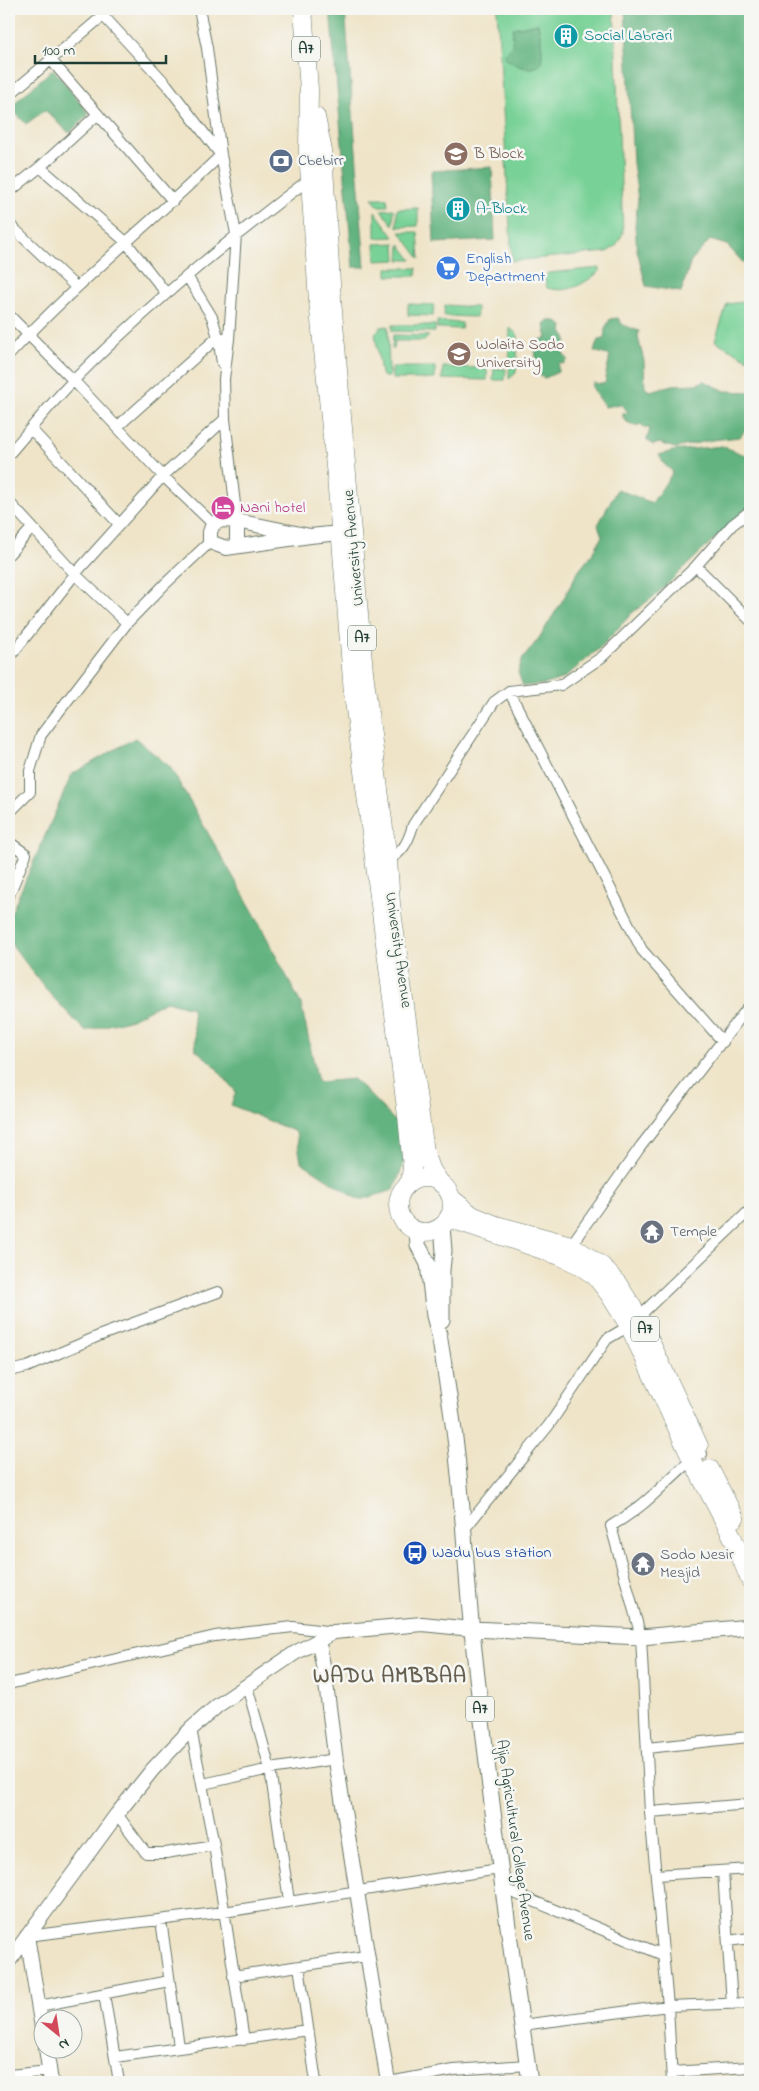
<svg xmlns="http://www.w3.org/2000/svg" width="759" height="2091" font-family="'Indie Flower',sans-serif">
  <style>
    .green { fill: #78d196; stroke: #4c8765 }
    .forest { fill: #62b37f; stroke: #40785a }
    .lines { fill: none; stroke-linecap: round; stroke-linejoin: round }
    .street-casing { stroke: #687768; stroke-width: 12 }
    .secondary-casing { stroke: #687768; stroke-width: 16 }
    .primary-casing { stroke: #687768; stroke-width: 17 }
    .highway-casing { stroke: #687768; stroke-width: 19 }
    .street { stroke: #fff; stroke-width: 10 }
    .secondary { stroke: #fff; stroke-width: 14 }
    .primary { stroke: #fff; stroke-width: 15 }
    .highway { stroke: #fff; stroke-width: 18 }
    .labels { text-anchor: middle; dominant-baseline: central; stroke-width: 5; stroke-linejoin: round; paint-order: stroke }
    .shield { fill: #f6f6f2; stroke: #60746d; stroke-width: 1 }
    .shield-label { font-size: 15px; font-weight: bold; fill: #1f3d34 }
    .culture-label { font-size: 16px; fill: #0d838f; stroke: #f6f6f2; text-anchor: start }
    .education-label { font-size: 16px; fill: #785e54; stroke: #f6f6f2; text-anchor: start }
    .service-label { font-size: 16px; fill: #4e5e75; stroke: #f6f6f2; text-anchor: start }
    .shop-label { font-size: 16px; fill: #366cbe; stroke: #f6f6f2; text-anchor: start }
    .hotel-label { font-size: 16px; fill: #b23c85; stroke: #f6f6f2; text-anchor: start }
    .street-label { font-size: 16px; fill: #1f3d34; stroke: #f6f6f2 }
    .worship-label { font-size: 16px; fill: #5b616d; stroke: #f6f6f2; text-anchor: start }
    .transit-label { font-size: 16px; fill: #164399; stroke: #f6f6f2; text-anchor: start }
    .district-label { font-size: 21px; font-weight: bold; letter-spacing: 1px; fill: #665f4f; stroke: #f6f6f2 }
  </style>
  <rect width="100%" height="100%" fill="#f6f6f2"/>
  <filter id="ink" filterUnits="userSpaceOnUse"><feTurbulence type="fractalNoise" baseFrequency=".02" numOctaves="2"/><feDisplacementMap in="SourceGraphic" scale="10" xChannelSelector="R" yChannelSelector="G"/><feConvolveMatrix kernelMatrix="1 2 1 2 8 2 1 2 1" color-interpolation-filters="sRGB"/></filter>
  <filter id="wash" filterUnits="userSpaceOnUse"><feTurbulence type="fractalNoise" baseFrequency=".0096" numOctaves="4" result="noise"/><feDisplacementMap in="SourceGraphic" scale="20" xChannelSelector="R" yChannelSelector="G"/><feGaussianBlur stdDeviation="1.12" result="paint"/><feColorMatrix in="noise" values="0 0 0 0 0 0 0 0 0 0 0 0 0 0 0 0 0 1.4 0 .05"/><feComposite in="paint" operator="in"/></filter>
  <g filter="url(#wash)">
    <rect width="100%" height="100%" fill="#efe4c8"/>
    <path class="green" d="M497,9H614L623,233L616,246L607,252L512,261Z
      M372,198H387L388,206H378Z
      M418,208V226L397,227V209Z
      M394,209L393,225L381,210Z
      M375,211L394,237L375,238Z
      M400,232H418L420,259Z
      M395,243L396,260L376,261L375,244Z
      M400,244L412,260H399Z
      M387,268H417L416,276H387Z
      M600,268V271C584,284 569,294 547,288L544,277L548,273Z
      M750,301V360L715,341L727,304Z
      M408,304L434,305L433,316L408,315Z
      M445,305L477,307L476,317L444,316Z
      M437,321L462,323L461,329L437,328Z
      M392,325H435V332L392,331Z
      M388,326L389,377H384L381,374L375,334L381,327Z
      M510,328L518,335L516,373L509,379Z
      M393,335L429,336L424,341H395L394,349H392Z
      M392,367H435V379H392Z
      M443,367L487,368V380L442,379Z
      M494,368L506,369L505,380H493Z"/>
    <path class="forest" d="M330,9H345L365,267H353Z
      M625,9H750V270L727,245L710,240L691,261L681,292L646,286L637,250L635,226L638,199L633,163Z
      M538,23C540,35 545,54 540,65C529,73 510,64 503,55L512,46L513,28Z
      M53,69L89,114L69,133L45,110L26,124L10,107Z
      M492,167L495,240L434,243L431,171Z
      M618,318L623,325L639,331L638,337L644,361L645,388L650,391L673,385L697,384L704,381L725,391L750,392V424L740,437L712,440L675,448L659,443L653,445L647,440L650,428H645L641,424L635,426L627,422L623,418V413H629L621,404L605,407L592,387L593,383L603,384L606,381L605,378L610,356L594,351L598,340L604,339L605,329L610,319Z
      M548,321H556L563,326L562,332L566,336V345L561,346L564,350L563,354L568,359L564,364L559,363L558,372L545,378L538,375L535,349L536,341L547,338L544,325Z
      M722,446L750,457V510L712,541L657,594L632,613L601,647L564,678L546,684L523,686L518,672L522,660L539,638L564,598L577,573L593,553L602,536L598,525L617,489L652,503L673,472L664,464L659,455L673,451Z
      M135,738L170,767L254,913L301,1004L318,1082L354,1079L399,1125L404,1162L394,1190L359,1200L301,1162L296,1132L231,1105L236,1092L212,1063L196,1050L192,1008L166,1001L132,1019L85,1031L49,993L9,941V918L72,774Z"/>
  </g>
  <g filter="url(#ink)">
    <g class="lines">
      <defs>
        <path id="street" d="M97,9L167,85L220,154
          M199,9L207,48L221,155L236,234L229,339L224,379L225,419L237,521
          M50,59L173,201
          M9,95L111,9
          M40,167L97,115
          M9,192L40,167L126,242L166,293
          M9,224L76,287
          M187,276L212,317L218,337L222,363
          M9,315L73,380L163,476L213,524
          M9,355C75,284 151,223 221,155
          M117,427L218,337L229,339
          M31,429L119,524
          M9,454C30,430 51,403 74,380C147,306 228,240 311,178
          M9,502L75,574L127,623
          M9,554L32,528
          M696,566L750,620
          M9,658L75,574L163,476L225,419
          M509,691L642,950L723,1042
          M9,813L30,792V771L41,735L127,623L165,584L210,542
          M9,842L26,854L9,895
          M384,860C402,857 409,840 413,825L494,702L509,691L561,685L602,657L696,566L732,525L750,511
          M571,1245L641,1146L750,1005
          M9,1371L27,1367L101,1335L218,1292
          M463,1531L549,1425L607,1339L629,1326L750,1210
          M9,1684L215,1636L293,1627L334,1632
          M247,1686L270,1769L289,1901
          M191,1729L214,1845L244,2040
          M647,1748L748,1737
          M203,1784L270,1769L336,1759
          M650,1812L750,1804
          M117,1814L146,1853H166L214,1845
          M723,1872L732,2004
          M656,1875L750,1869
          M502,1888L663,1955
          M161,1920L179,2047
          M27,1936L224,1912L499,1869
          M728,1941L750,1938
          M299,1966L316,2082
          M233,1976L366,1956
          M104,1994L119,2082
          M39,2006L169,1981
          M522,2025L668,2006L750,2003
          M115,2057L308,2030
          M672,2072L750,2067
          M9,2075L49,2071
          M389,2082L454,2070L528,2065
          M672,2082L668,2006L650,1812L641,1637L611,1526C626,1517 639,1508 652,1496C669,1481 682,1465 702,1454"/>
        <path id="secondary" d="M237,521L310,536L340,533
          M237,546V521L222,520L213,524L210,532V542L226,548L310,536
          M318,1640C328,1682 330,1725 337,1767C354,1872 370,1977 388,2082
          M27,1936L42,2028
          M9,1961L117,1814L153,1769L191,1729L217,1706L295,1653L334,1632L422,1624L472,1629
          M46,2048L51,2082"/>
        <path id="primary" d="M442,1226L444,1251L442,1270V1320
          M417,1231L418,1245L428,1264L434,1316L439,1334C446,1378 454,1421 458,1465C464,1521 466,1576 472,1631C488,1782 508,1932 530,2082
          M472,1629L641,1637L750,1627"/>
        <path id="highway" d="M303,9L309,90L308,151L318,301L336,476L353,693L407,1116L412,1168L410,1182
          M316,117L323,151L332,300L364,672L388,860L391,904L425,1152L432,1171L439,1181
          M398 1205a27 27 0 1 1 54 0a27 27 0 1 1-54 0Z
          M451,1198L472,1215L496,1225L571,1245L602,1266L618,1284L639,1317L699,1446
          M448,1218L560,1256L579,1265L595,1276L609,1294L629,1326L692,1460L732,1536L750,1580
          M710,1469L735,1518"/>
      </defs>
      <use href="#street" class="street-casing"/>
      <use href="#secondary" class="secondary-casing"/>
      <use href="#primary" class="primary-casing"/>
      <use href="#highway" class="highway-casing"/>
      <use href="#street" class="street"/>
      <use href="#secondary" class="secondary"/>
      <use href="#primary" class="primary"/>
      <use href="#highway" class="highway"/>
    </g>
  </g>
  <defs>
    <symbol id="building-disc" viewBox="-11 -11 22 22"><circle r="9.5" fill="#0f9aa8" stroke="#f6f6f2"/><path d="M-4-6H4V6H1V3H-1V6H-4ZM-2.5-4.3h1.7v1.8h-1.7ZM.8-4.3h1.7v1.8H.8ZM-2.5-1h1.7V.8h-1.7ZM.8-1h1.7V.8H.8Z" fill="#fff"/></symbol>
    <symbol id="university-disc" viewBox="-11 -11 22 22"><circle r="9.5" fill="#8d6e63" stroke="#f6f6f2"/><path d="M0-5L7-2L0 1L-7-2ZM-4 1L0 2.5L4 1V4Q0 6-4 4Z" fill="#fff"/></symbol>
    <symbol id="bank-disc" viewBox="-11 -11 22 22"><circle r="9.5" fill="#5c6f8a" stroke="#f6f6f2"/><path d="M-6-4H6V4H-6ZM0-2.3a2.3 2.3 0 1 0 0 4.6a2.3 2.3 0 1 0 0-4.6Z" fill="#fff"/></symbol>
    <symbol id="supermarket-disc" viewBox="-11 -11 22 22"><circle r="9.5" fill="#3f7fe0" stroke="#f6f6f2"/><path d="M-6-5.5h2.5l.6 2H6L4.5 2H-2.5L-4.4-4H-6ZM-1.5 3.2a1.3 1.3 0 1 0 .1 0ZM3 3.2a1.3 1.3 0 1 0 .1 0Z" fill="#fff"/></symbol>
    <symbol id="hotel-disc" viewBox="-11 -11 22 22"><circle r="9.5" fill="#d1479c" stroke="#f6f6f2"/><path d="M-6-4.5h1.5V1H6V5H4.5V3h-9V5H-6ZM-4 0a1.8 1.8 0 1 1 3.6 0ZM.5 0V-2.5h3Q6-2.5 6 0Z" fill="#fff"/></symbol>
    <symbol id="temple-disc" viewBox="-11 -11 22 22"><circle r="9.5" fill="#6b7280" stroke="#f6f6f2"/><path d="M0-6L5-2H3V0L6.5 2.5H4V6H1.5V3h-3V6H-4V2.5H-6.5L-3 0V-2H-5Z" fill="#fff"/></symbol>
    <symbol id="bus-disc" viewBox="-11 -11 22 22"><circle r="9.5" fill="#1a4fb4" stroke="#f6f6f2"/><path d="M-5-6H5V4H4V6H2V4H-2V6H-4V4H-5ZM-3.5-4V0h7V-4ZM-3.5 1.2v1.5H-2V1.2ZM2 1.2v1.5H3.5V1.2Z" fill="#fff"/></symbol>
  </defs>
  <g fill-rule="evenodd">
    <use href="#building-disc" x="552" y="22" width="28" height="28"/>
    <use href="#university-disc" x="442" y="140" width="28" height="28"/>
    <use href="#bank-disc" x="267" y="147" width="28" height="28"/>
    <use href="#building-disc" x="444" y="195" width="28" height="28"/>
    <use href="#supermarket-disc" x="434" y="254" width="28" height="28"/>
    <use href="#university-disc" x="445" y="340" width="28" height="28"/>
    <use href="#hotel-disc" x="209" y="494" width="28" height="28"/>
    <use href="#temple-disc" x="638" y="1218" width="28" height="28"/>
    <use href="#bus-disc" x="401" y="1539" width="28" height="28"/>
    <use href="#temple-disc" x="629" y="1550" width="28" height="28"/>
  </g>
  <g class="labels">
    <g class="shield">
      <rect x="292" y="36.5" width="28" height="25" rx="4"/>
      <rect x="348" y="625.5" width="28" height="25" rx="4"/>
      <rect x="631" y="1316.5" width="28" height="25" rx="4"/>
      <rect x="466" y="1696.5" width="28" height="25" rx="4"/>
    </g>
    <g class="shield-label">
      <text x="306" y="49">A7</text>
      <text x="362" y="638">A7</text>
      <text x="645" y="1329">A7</text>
      <text x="480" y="1709">A7</text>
    </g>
    <g class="culture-label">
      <text x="584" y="36">Social Labrari</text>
      <text x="476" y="209">A-Block</text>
    </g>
    <g class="education-label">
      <text x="474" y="154">B Block</text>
      <text x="476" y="345">Wolaita Sodo<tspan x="476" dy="18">University</tspan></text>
    </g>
    <g class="service-label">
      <text x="298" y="161">Cbebirr</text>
    </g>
    <g class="shop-label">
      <text x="466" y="259">English<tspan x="466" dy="18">Department</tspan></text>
    </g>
    <g class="hotel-label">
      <text x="240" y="508">Nani hotel</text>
    </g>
    <g class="street-label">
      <text transform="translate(354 548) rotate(-95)">University Avenue</text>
      <text transform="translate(398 950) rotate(82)">University Avenue</text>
      <text transform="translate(515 1840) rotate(82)">Ajip Agricultural College Avenue</text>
    </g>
    <g class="worship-label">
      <text x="670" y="1232">Temple</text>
      <text x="660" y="1555">Sodo Nesir<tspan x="660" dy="18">Mesjid</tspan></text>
    </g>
    <g class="transit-label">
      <text x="432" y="1553">Wadu bus station</text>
    </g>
    <g class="district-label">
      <text x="390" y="1677">WADU AMBBAA</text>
    </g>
  </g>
  <rect width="759" height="2091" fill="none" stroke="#f6f6f2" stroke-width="30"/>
  <g transform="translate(58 2034) rotate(150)"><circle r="24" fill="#f6f6f2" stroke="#a0aca6"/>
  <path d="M0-4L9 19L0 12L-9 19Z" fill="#d1495b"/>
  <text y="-8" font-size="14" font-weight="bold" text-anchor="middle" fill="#1f3d34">N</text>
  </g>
  <path d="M35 55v8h131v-8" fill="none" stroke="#1f3d34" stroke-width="2.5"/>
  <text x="42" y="55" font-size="15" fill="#1f3d34" stroke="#f6f6f2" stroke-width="4" paint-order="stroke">100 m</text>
</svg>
